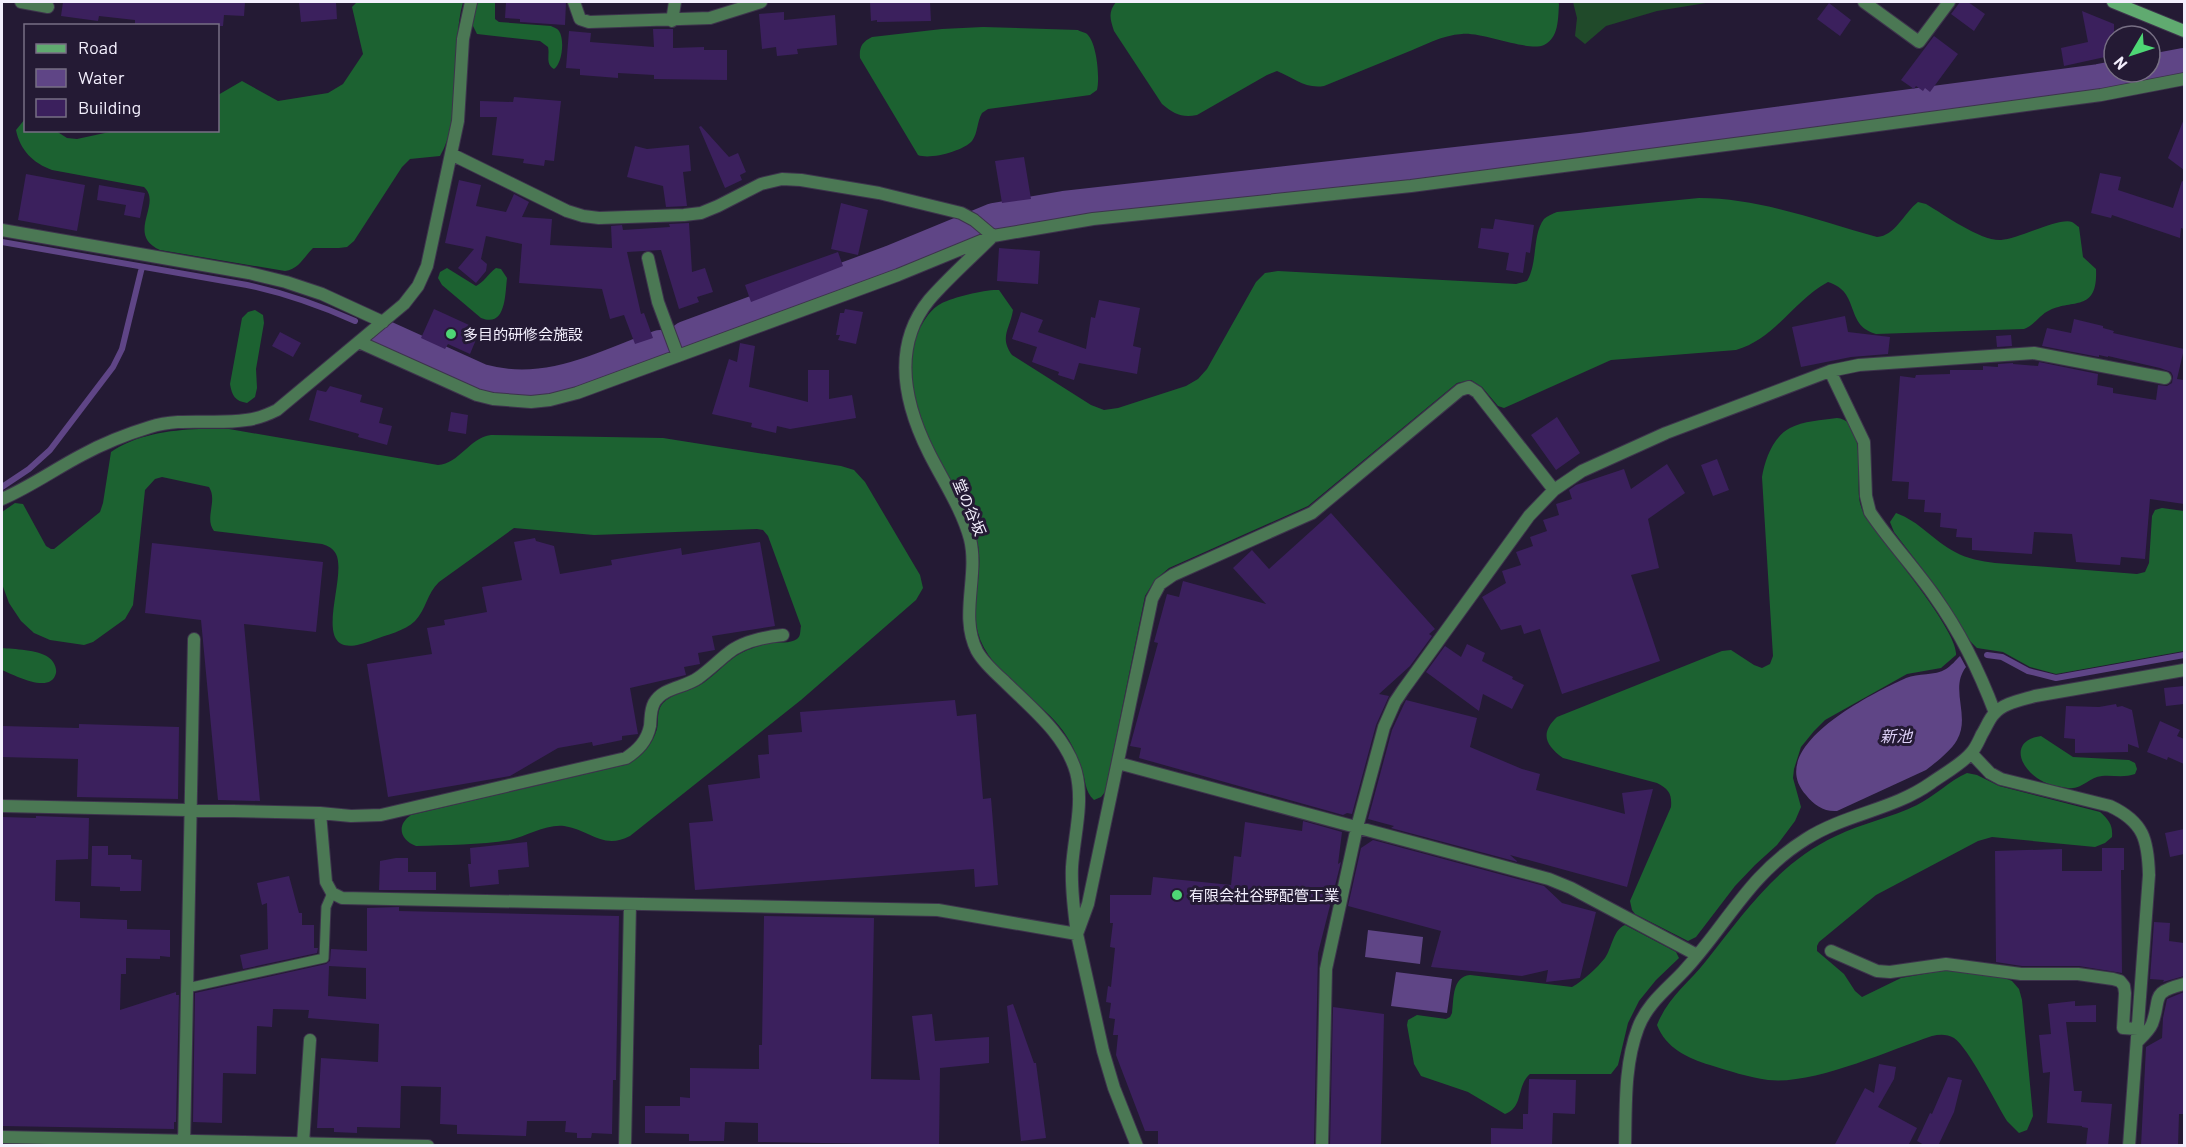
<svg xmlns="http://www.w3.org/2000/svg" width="2186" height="1147" font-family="Barlow,'Noto Sans JP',sans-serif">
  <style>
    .green { fill: #204a2a }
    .forest { fill: #1c6231 }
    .water { fill: #5f4586 }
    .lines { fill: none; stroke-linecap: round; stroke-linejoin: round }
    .stream { stroke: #5f4586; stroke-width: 6 }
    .river { stroke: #5f4586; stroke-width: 34 }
    .building { fill: #3b205d; fill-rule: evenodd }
    .service-casing { stroke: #3d344c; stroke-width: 11 }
    .minor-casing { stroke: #3d344c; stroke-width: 14 }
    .secondary-casing { stroke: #3d344c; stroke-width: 14 }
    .service { stroke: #4b7854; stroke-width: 9 }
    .minor { stroke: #4b7854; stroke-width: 12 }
    .secondary { stroke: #60aa70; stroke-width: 12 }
    .poi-dot { fill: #4ed675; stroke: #241a34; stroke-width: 2 }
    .labels { text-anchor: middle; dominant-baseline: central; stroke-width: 6; stroke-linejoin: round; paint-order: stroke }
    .poi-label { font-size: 15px; fill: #f3effd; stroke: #241a34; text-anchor: start }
    .street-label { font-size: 15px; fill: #f3effd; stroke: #241a34 }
    .water-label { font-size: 16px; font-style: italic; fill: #dfd2f9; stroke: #241a34 }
  </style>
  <rect width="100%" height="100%" fill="#241a34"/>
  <path class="green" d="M1573,2H1712L1657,11L1606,26L1585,44L1575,36L1577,18Z"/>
  <path class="forest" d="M384,2H463C450,48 464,116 440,156L410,159L402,167L354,241L347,247L339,248H313C303,258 299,269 285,271L160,250C125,234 163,204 144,187L52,170C33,163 20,150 16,130L25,119L26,130L56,131L67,138L77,139L114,131L218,130V95L242,81L278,101L328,93L343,84L363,54L352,7L356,3Z
    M478,2H495V19L499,22L551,26C555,28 557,28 559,31C565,40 562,64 554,69C545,64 550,55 548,47L540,41L477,34L472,24Z
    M1116,2H1558L1559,4C1558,18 1559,38 1544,45C1528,52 1483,32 1462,34C1442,35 1423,46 1405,53C1378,64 1351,75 1324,86C1305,89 1294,78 1277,71L1267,75L1197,115C1182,118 1174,114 1162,104L1114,31C1110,19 1108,12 1116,2Z
    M983,27L1078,30C1079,31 1086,33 1087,34C1097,43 1100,78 1097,90L1090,95L988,109L982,113C977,121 978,133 972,141C963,151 930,160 918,155L860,58C859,47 862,42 872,37L942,29Z
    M1699,198C1760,198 1819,221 1877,237C1895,236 1904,213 1918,202L1926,204C1945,215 1980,241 2001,240C2018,239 2060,217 2072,222C2074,223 2077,226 2079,227L2083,257L2096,269C2098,312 2074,299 2050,310C2039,315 2035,325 2024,329L1876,334C1844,325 1861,292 1828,282C1793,301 1775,339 1736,350L1611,360L1504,408L1498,406L1482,387L1471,380L1457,383L1308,506L1169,568L1155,580L1145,596L1105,792L1101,797L1094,800C1084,791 1086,779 1081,767C1076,753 1070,739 1060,727C1036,697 988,671 978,633C969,601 987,567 975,534C951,470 878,382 928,315C932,310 936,306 942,303C954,297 986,289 999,290L1013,310C1010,329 999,337 1012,355L1091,405L1104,410L1118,408L1186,386L1198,379L1207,369L1256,282L1265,273L1278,271L1516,284L1527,281C1538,263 1532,235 1544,219C1547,216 1552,214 1557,212Z
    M447,268L476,286C484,282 488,274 496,268L501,269L507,278C505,295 506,328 481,318L442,285L438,278L440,272Z
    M255,310L263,315L264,323L256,369L257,388L255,397L247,403C235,401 232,396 230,384L242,318L248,312Z
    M1837,418C1866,420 1857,477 1859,496C1859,502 1862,509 1864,515C1881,540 1959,631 1956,655L1941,668L1907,674L1825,720L1814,731L1801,747L1794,769L1793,778L1801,807L1795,821L1777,845L1755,865L1735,886L1696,937L1688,941L1635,914L1632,910L1630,901L1671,807C1672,794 1669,789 1657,783L1563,758C1545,745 1540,733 1557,717L1722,651L1731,650L1754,665L1762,668L1770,664L1773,656L1762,477C1765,459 1773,437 1790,428C1803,421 1822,420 1837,418Z
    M199,429H229L438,465C459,464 469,438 491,435L663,438L841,466L854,470L865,482L920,575L923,588L916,600L801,700L630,836C603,850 590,830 564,826C546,824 527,836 510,840C479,845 447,845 416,846C400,840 396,825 411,815L629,764C643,755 652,745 657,729C659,720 656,711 663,703C672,693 689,692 700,685C712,678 721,667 732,659C742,651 757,646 770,643C778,642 790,644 797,639C801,636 800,631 801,626L768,536L763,530L757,529L594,535L514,528L439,582C427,593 426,610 415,621C405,631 386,635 373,640C302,669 349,580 336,554C333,548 328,546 322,544L214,531C204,518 218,501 209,487L162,477L155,479L145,490L133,605L125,619L93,642L84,645L50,640L34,633L21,621L9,603L2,584V512L15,503L23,504L46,546L51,549H54L100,512L103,503L111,452C135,435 170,430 199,429Z
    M2162,508L2184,511V651L2056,674L2030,667L2003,652L1977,648L1970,641L1940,592L1894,532L1890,522L1896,513C1919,521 1934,541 1955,552C1968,559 1981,561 1995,563L2137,574L2145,572L2149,563L2152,516L2155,510Z
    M2,648C13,649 39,650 48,657C53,660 57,667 56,673C51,695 14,675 2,670Z
    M2041,736L2073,757L2129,760L2135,763L2137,769L2135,774C2124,778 2113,775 2102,776C2089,777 2082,790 2068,788C2058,787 2045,784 2037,778C2017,764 2012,740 2041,736Z
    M1967,773L1977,775L1999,786L2100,812C2109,820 2113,825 2112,837L2105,843L2095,847L1992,837L1978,841L1876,895L1819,942L1817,946V951L1844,974L1855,991L1862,997L1901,978L1946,970L2002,977L2012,981L2019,989L2022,1000L2033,1116L2027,1130L2019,1133L2007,1121C1997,1105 1968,1047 1954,1038C1947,1034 1940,1034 1932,1036C1887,1051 1814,1085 1768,1080C1748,1077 1729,1071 1710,1065C1687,1058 1666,1048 1657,1025C1668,997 1688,984 1706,961C1745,912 1778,863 1836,836C1862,823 1891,818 1917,805C1935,796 1949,781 1967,773Z
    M1625,925L1676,952L1679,958L1656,980L1639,1001L1628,1023L1618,1065L1611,1074H1530C1516,1086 1524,1107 1505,1114L1468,1092L1421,1076L1414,1064L1407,1025L1408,1020L1417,1015L1446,1019L1450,1017L1452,1013C1454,998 1452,977 1470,975L1572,987C1583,981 1597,968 1605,958C1612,948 1613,930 1625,925Z"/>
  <path class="water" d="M1960,656L1966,667C1949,689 1971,716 1957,740C1950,752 1936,762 1926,770L1837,811C1824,812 1814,805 1806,795C1763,747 1873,693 1906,678C1918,673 1935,676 1946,669C1951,666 1956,660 1960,656Z
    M1368,930L1423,937L1420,964L1365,957Z
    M1396,972L1452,979L1447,1013L1391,1006Z"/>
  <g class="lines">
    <path class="stream" d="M2,242L247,285C285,293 319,305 355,321
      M2,487L29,469L50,450L113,367L122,349L142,267
      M1987,655L2002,657L2028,671L2056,678L2184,655"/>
    <path class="river" d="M386,338L481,381C547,399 600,369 660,347
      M686,338L892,262L994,220L1064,208L1581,150L2099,81L2184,65"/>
  </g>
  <path class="building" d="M63,2H245L244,16L224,15L223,26H135V20L99,16L98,21L61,16Z
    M299,2H336L337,19L301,22Z
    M506,2H566L565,25L520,22V19L505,18Z
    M870,2H930L931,21L877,22V20L871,21Z
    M1960,2H1968L1985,14L1974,31L1951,14Z
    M1829,3L1851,20L1840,36L1817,19Z
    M2082,11L2114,24V55L2064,66L2061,48L2088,42Z
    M784,12V20L835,15L837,45L797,49L798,54L777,56L776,47L762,49L759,14Z
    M653,29H673V48L704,47V50H727V80L654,79V75L618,73V78L580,75V69L566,68L569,31L591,33L590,42L654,47Z
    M1934,36L1958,54L1930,92L1925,88L1923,91L1916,86L1914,89L1901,80Z
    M514,97L561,101L554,161L545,160L544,166L523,163L524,159L492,155L497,117H480V101L513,102Z
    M2184,119V170L2168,158Z
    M701,126L729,157L738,153L746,172L740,175L742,180L725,188L699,127Z
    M689,145L691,171L683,172L687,206L666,207L663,186L627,177L635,146L647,149Z
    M1024,157L1031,199L1002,203L995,161Z
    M2100,173L2121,177L2118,190L2173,208L2182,181L2184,182V229L2181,228L2180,238L2112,215L2111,218L2091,213Z
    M26,174L85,185L77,231L18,220Z
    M459,180L481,185L476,206L506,212L514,194L529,202L522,217L552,219L550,245L612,248L611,226L622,225L623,230L670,227L669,224L689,223L692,272L705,268L713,292L697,297L699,302L679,309L661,250L627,252L641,314L644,313L653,338L635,344L624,315L610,319L602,289L519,283L522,244L486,236L481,259L487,264L486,271L476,283L458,268L474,249L445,243Z
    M99,185L145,193L140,218L124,215L126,205L97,200Z
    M841,203L868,210L858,255L831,249Z
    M1495,219L1534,225L1530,253L1526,252L1523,273L1506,270L1509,253L1478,248L1481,228L1493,229Z
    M999,248L1040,251L1038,284L997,281Z
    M838,252L843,266L751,302L745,285Z
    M1099,300L1140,308L1133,346L1141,348L1137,374L1079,363L1074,380L1058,375L1059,372L1032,362L1037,347L1012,339L1021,312L1043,320L1038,332L1086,349L1091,317L1095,318Z
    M434,309L480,330L470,354L448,344L445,349L421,338Z
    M845,309L863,312L856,344L838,340L840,335H836L840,313H844Z
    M1845,316L1848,332L1890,337L1888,354L1851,357L1801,367L1792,327Z
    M2074,319L2103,326V328L2114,331L2113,333L2184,349L2177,379L2184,380V504L2150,499L2145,559L2121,557L2120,565L2076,562L2072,534L2034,532L2032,554L1972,550V538L1956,537L1957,529L1940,527L1941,513L1924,512L1925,500L1908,499L1909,482L1892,481L1900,376L1915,378L1916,375L1950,374V370H1983V366L1998,367V364L2013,363V364L2038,366L2039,362L2098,374L2097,385L2113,388V393L2156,400L2158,385L2167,386L2172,383L2173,376L2171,372L2160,368L2108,356V357L2099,355V357L2042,346L2047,328L2071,333Z
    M280,332L301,343L293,357L272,346Z
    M2011,335L2012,346L1997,347L1996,336Z
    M740,343L755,346L749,387L808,402V370H829V399L852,395L856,418L790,429L777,426L776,433L751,427L752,423L712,414L729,359L737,362Z
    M330,386L362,395L360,402L383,408L379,423L392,426L387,445L358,437L359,434L309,420L317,390L326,392Z
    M451,412L468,415L466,434L448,431Z
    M1557,417L1580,453L1556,470L1531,435Z
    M1717,459L1729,490L1713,496L1701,465Z
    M1667,464L1685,493L1648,519L1659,568L1631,575L1660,661L1562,694L1540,629L1524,634L1521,625L1501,630L1482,597L1506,583L1502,571L1521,565L1516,552L1533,546L1530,537L1547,531L1543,520L1559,515L1556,504L1572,499L1569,490L1576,485L1624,469L1631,489Z
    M1331,513L1435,629L1429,634L1432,636L1410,666L1379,694L1389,696L1376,725L1352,814L1347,813L1343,815L1139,758L1141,748L1130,746L1158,643L1154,642L1167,594L1179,597L1183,581L1266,604L1233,568L1252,550L1269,569Z
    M535,538L536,541L554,546L560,574L612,565L611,560L681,548L682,555L760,542L775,626L712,636L715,650L698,653L700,664L684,667L686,675L630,688L638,734L622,736V740L593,746L592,742L558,748L510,776L388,797L367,664L432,654L427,628L445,625L444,620L487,612L482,587L522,580L514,542Z
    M152,543L323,562L316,632L244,624L260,801L218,800L201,620L145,613Z
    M1467,644L1485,653L1482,661L1513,677L1512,679L1524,685L1512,709L1483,694L1479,711L1426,672L1445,646L1461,657Z
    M2184,686V704L2166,706L2164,688Z
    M955,700L957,716L976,714L983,799L991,798L998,885L975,887L974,869L695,890L689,823L713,821L708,785L760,778L758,755L769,754L768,735L802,732L800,712Z
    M1406,700L1477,718L1470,747L1522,769L1540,774L1536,790L1625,814L1622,793L1653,789L1627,887L1510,855L1518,862L1391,828L1394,826L1368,819L1392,730Z
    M2116,704L2117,707L2122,706L2132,710L2139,748L2128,744V752L2075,753V739L2064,738L2066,706L2099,707Z
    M2160,721L2180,730L2177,736L2184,739V764L2168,757L2167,760L2147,752Z
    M79,724L179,727L178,799L77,797L78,759L2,757V726L79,728Z
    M36,816L89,818L88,859L56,860L55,901L80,902V918L127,920V929L170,930V957L160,956V959L126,958V974H121L120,1010L176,992V995H179L176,1122H174V1129L2,1126V817L36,818Z
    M1303,821L1342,832L1338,864L1341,862L1318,953L1314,1146H1158V1131H1145L1116,1055L1118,1035H1113L1115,1019L1109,1018L1111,1003L1106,1002L1108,986L1111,987L1115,948L1110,947L1113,923H1110V895H1151L1153,877L1231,885L1234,856L1241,857L1245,822L1302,831Z
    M2184,829V854L2170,857L2165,833Z
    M1373,840L1544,886L1562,903L1596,912L1580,978L1546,982L1548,970L1522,976L1431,967L1441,931L1348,906L1361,848Z
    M527,842L529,867L498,870L499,884L470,887L468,864H471L470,848Z
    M92,846H108V855H131V859L142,860L141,891H120V887L91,886Z
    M2102,848H2124V870H2121L2122,973L2079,966H2022L1996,962L1995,851L2062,849V871H2102Z
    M396,858H408V872H436V890H379L380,861Z
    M289,876L299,913H302V925H314V948H318L317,953L243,969L240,955L268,949L267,903L262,905L257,883Z
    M399,907V911L619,916L616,1080H613L612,1134L592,1133L591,1138H577V1133L565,1132L566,1121H527L526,1136L457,1134V1125L440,1124L441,1087L401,1086L400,1128L357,1127V1133L334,1132V1128H317L321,1058L378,1062L379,1024L308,1018L309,1010L273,1009L272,1027L257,1026L256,1074L223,1073L222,1123L193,1122L195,993L326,964L330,961L331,949L367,951V908ZM329,966L366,968V999L328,996Z
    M764,916L874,918L871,1079L920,1080L912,1016L932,1014L935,1041L989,1037V1063L940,1068L939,1145L758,1142V1123L725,1122L724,1141H689V1134L645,1133V1106H680V1097L690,1098V1068L759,1069V1045H762Z
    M2154,922L2170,923L2169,941L2184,943V976L2163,982L2164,980L2150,979Z
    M2184,992V1114H2179L2178,1146H2141L2146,1047L2162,1038L2163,1018L2167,999Z
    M2075,1001V1006L2096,1005V1022H2066L2074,1091H2082L2081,1102L2112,1104L2108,1146H2086L2088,1128L2082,1127V1126L2047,1123L2050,1072L2043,1073L2039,1035L2051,1034L2048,1004Z
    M1013,1004L1034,1063H1036L1046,1138L1021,1141L1007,1006Z
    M1333,1007L1384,1014L1381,1146H1330Z
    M1879,1064L1896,1067L1894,1079L1878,1107L1917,1128L1908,1146H1834L1865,1088L1874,1093Z
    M1948,1077L1962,1080L1954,1112L1938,1146H1926L1917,1141L1930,1113L1932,1114Z
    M1529,1079L1576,1080L1575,1114L1553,1113L1552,1146H1491V1128L1523,1129V1114H1528Z"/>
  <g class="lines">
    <defs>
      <path id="service" d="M187,988L324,958L326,907L332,893"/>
      <path id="minor" d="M21,2L48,7
        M574,2L580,19L589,22L710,18L761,2
        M1864,2L1919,42L1949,2
        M672,21L675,2
        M451,154L567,211L583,216L599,218L684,215L701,213L718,206L761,184L782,179L801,180L879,193L961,213L974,220L993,236
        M2,230L249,273L286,282L322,294L383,322
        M648,258L658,302L678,356
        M359,342L477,395L493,399L531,402L550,400L577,393L898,275L993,236L1093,219L1411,186L1826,132L2101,95L2184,79
        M1830,371L1864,442L1866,496L1870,512C1890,542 1915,568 1935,597C1960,632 1980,673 1995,713
        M2,499C30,487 55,469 82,455C104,443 127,434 150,427C182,417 214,425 246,420C257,419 267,415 277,410L404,304L418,286L427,266L458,121L463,39L471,2
        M1971,753L1990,773L2001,779L2110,806C2144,822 2148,840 2149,875L2129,1146
        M1118,763L1549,879L1571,888L1697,955
        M2,806L320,813L326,882L332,893L342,898L938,910L1077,934C1074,912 1071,890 1072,867C1074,836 1084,803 1076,772C1065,734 1031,708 1004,681C994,672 983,662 977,651C959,616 979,576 970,539C962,509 943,481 929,453C905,405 891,347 929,300C948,278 972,257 993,236
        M320,813L351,816L381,815L626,758C638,750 647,741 650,726C651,717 650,711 654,703C663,687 684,688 698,678C708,671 717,662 727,654C742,641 764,637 783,635
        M1831,951L1877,971L1890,972L1946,964L2021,974H2078L2113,979L2120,981L2124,986L2125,993L2123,1028L2138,1029
        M2137,1042C2142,1037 2149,1031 2152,1024C2162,997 2149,993 2184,984
        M2,1137L428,1146
        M303,1143L310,1040
        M184,1146L194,639
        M625,1146L630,904
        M1137,1146L1114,1088L1103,1051L1077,934L1088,904L1152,599L1160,584L1173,575L1312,513L1460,390L1469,387L1477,392L1554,490
        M1322,1146L1326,969L1357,827L1384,727L1395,702L1403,690L1529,516L1554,490L1582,471L1666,433L1830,371L1859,365L2034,353L2165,378
        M1625,1146C1626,1107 1624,1065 1638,1028C1647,1004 1666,990 1683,972C1727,925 1748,875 1806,839C1845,814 1893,810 1931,783C1942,775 1962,764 1971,753C1976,748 1979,740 1982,734C1986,728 1989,719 1994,714C2003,703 2022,700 2035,696L2184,670"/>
      <path id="secondary" d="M2113,2L2184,31"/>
    </defs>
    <use href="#service" class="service-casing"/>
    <use href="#minor" class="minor-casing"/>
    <use href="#secondary" class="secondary-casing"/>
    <use href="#service" class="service"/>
    <use href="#minor" class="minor"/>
    <use href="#secondary" class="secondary"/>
  </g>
  <g class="poi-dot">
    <circle cx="451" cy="334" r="6"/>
    <circle cx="1177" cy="895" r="6"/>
  </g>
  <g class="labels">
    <g class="poi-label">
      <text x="463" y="334">多目的研修会施設</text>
      <text x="1189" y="895">有限会社谷野配管工業</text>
    </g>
    <g class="street-label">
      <text transform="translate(970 507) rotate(67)">堂の谷坂</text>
    </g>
    <g class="water-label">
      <text x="1896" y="735">新池</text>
    </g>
  </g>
  <rect width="2186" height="1147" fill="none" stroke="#f3effd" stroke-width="6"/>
  <rect x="24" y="24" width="195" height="108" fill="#241a34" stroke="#776f84" stroke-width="1.5"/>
  <rect x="36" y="44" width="30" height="9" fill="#60aa70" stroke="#776f84" stroke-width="1.5"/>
  <text x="78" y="54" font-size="18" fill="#f3effd">Road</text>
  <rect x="36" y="69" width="30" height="18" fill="#5f4586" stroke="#776f84" stroke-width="1.5"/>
  <text x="78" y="84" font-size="18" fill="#f3effd">Water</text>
  <rect x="36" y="99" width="30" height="18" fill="#3b205d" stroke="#776f84" stroke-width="1.5"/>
  <text x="78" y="114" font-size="18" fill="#f3effd">Building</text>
  <g transform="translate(2132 54) rotate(231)"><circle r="28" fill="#241a34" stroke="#776f84" stroke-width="1.5"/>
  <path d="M0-4.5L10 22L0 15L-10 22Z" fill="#4ed675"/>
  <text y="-9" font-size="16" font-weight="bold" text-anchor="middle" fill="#f3effd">N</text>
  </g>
</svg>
